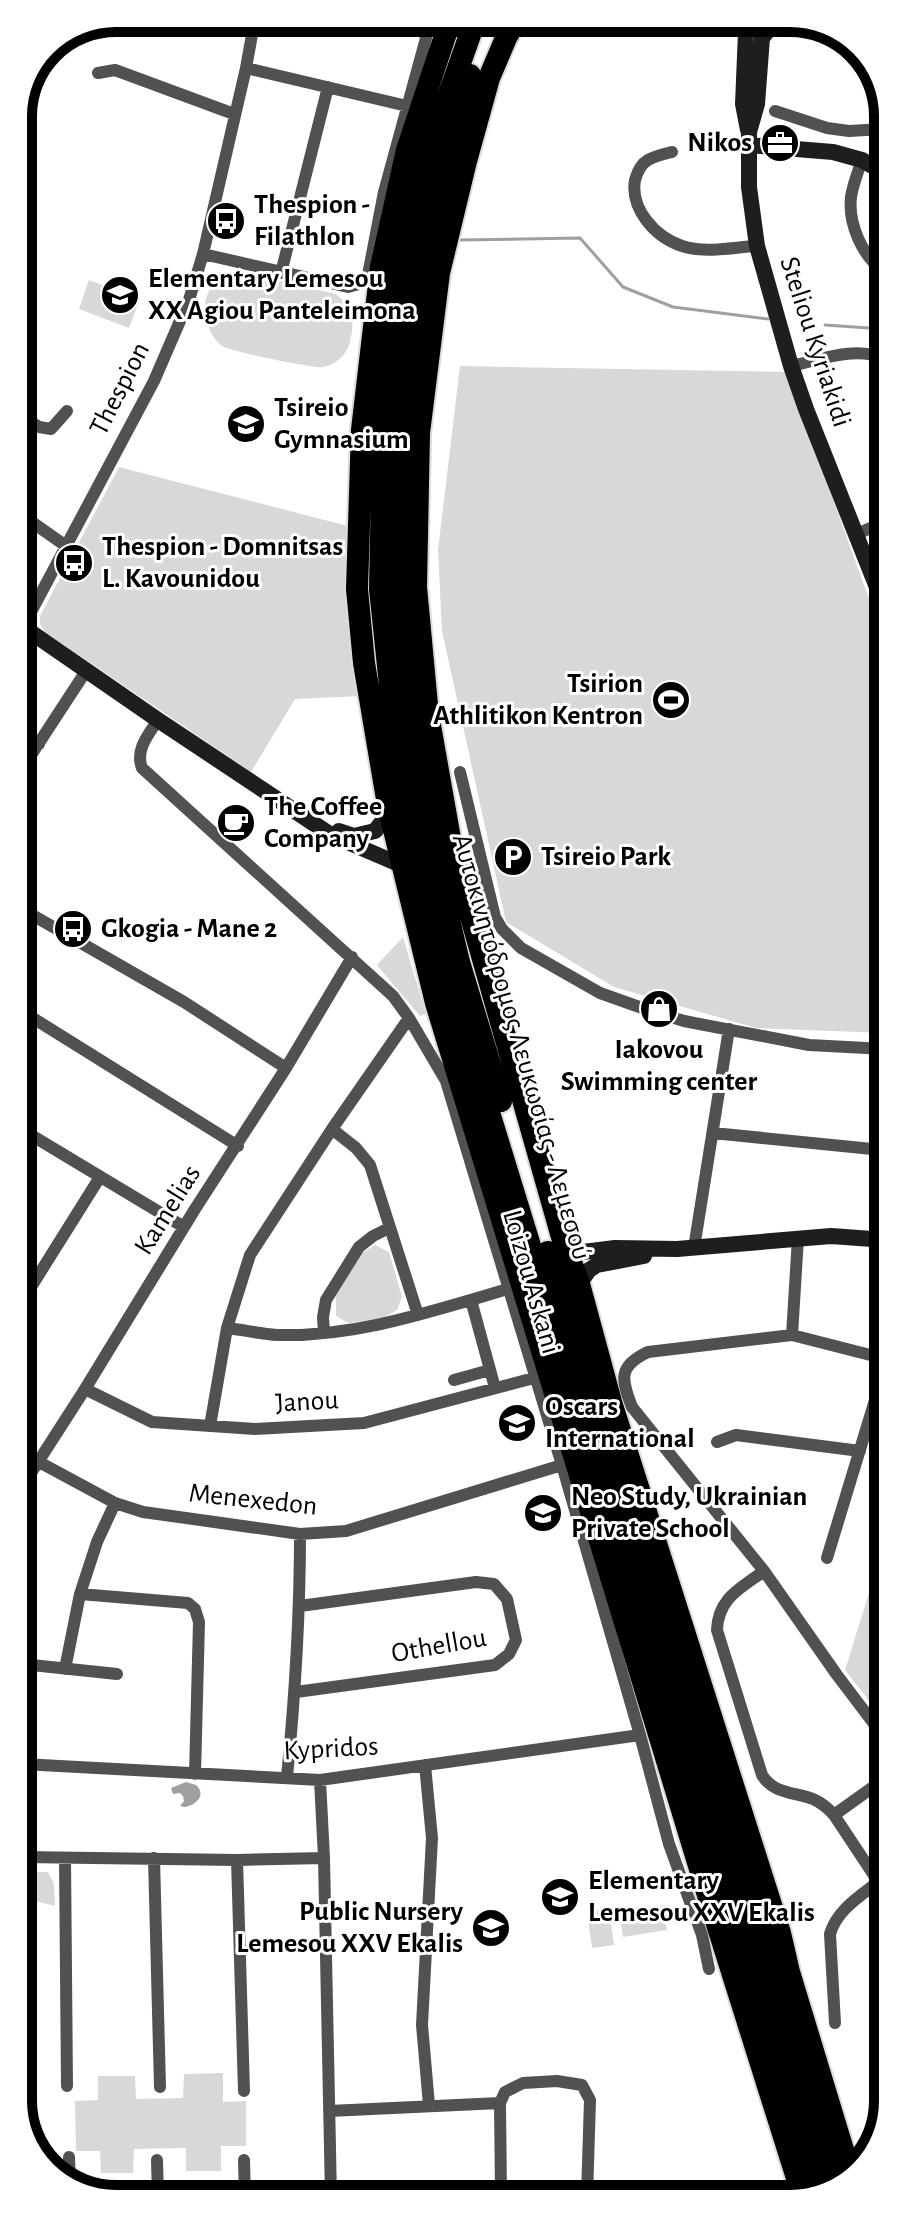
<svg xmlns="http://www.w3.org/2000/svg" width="906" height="2217" font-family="'Alegreya Sans',sans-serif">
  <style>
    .green { fill: #d8d8d8 }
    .water { fill: #9f9f9f }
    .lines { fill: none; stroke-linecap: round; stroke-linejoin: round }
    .stream { stroke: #9f9f9f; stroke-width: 3 }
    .highway-casing { stroke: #dbdbdb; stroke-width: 26 }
    .street { stroke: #515151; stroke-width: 12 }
    .secondary { stroke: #1e1e1e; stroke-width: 16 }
    .highway { stroke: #000; stroke-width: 22 }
    .labels { text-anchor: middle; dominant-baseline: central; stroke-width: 6; stroke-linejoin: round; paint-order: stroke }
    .poi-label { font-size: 28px; font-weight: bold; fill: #000; stroke: #fff; text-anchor: start }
    .street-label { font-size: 28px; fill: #000; stroke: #fff }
    .rim { fill: none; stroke: #000; stroke-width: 10 }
  </style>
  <rect width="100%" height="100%" fill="#fff"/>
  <path class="green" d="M239,272L336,294C351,306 355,318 351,337C349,352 339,363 324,367C317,369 228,351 222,346C202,330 196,293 222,278C226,275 234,273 239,272Z
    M89,280L140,299L129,328L79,309Z
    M460,366L787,372L884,640L885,1033L756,1028L614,987L506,922L442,631L438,550Z
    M119,467L348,526L361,696L295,699L251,772L45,632L40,624V616Z
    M403,937L426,1014L420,1016L377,965Z
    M375,1245L389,1252L402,1297L397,1310L383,1318L348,1323L336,1316V1296L362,1253Z
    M872,1583L887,1587V1683L871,1703L845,1670Z
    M22,1872H48L54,1884L55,1906L23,1898Z
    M663,1905L667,1930L623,1937L619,1911Z
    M609,1909L614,1945L592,1948L587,1912Z
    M223,2073V2102L246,2101V2146H221V2171H186V2148L134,2149L133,2173H101L100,2151H76L75,2101L98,2100V2076H135L136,2099L183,2098L184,2074Z"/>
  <path class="water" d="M186,1782L196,1785C207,1795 196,1805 185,1807L180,1806L184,1801L183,1796L180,1793L173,1794L171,1788Z"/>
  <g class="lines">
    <path class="stream" d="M459,240L580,238L623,287L673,307L768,319
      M19,285L29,286
      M825,325L884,329"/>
    <defs>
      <path id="highway" d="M451,18L407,150L381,267L362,430L357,589L364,663L388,805L436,1003L711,1905L802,2194
        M476,18L429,150L403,266L383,432L380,589L393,714L414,856L441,956L821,2194
        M470,75L447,154L420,268L398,432L397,589L409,712L425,818L459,962L501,1101
        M428,714L452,850L562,1237L579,1284L611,1402L780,1933L789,1972L850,2173
        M429,726L416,587L419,433L439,273L466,161L489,78L506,38L517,18
        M548,1252L703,1747L835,2184"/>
    </defs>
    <use href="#highway" class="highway-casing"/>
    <path class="street" d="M246,68L407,106
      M98,73L115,70L234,114
      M775,111L827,128L849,131L883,129
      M672,152C664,154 655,156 648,160C641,164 637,173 635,180C630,209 655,237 682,246C705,254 734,247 757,246
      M862,160C858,172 853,184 851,197C848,224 862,255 883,271
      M203,254L348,287L359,284L368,275L384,192L426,38L421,18
      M281,273L328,87
      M791,366C819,360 857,345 884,359
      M19,414L39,427L51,429L67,411
      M19,513L66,546
      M857,534L884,522
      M23,627L154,381L189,300L203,254L246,68L255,18
      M158,720C148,735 135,750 142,768L393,996L409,1018L446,1081L562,1465L640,1735L669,1844L702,1935L709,1969
      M20,731L39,744
      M20,772L86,671
      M460,772L495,917L502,929L521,948L600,993L645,1009L684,1021L809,1045L885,1049
      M20,908L184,1002L286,1068
      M20,1010L238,1146
      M21,1129L184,1227
      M332,1129L356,1148L370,1165L418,1315
      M713,1133L882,1150
      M694,1248L729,1029
      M471,1300L495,1388
      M21,1303L100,1177
      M227,1328C244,1330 261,1334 277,1335C357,1337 432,1311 508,1289
      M324,1333L323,1317L326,1300L359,1247L373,1236L389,1228
      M792,1335L798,1238
      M886,1359L792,1335L648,1352C618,1366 621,1379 632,1407L764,1571L837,1675L887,1741
      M454,1380L490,1370
      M85,1389L152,1422L255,1429L364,1423L534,1378
      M210,1426L227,1328L250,1255L332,1129L409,1018
      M717,1442L736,1435L860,1451
      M39,1462L115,1503L143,1512L300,1534L346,1531L562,1465
      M22,1487L85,1389L195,1209L286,1068L352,957
      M827,1558L886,1364
      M764,1571C741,1588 718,1598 717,1630L762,1775C773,1794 795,1792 813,1799C822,1803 828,1808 834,1815L887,1895
      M80,1594L188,1603L195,1609L199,1622L195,1774
      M22,1664L117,1674
      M65,1669L80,1594L97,1542L115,1503
      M296,1692L495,1665L509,1654L516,1640L507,1599L494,1584L476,1582L300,1606
      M22,1764L320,1780L640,1735
      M425,1765L432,1838L422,2025L429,2105
      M287,1777C295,1696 300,1615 300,1534
      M320,1780L324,1858L331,2197
      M834,1815L887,1777
      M22,1857L237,1860L324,1858
      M65,1858L67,2086
      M154,1858L160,2087
      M237,1860L244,2091
      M835,2023L830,1934C837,1910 859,1897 878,1882
      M500,2103L501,2196
      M329,2111L500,2103L505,2092L523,2083L557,2081L582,2085L590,2100L587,2196
      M69,2157L70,2184
      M157,2160L158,2198
      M244,2160L245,2198
      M331,2197L502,2192"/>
    <path class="secondary" d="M734,19L817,26
      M735,19L742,23L746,32L743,104L748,130
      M774,23L762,38L757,104L749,132V187L757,246L791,366L806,409L884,605
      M748,145L833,152L862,160L883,172
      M19,624L158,720L331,835L401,865
      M339,831L354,836L375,831L382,822L388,805
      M563,1238L574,1249L583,1252L615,1248L677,1249L831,1236L886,1240
      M579,1284L589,1270L597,1265L644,1256"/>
    <use href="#highway" class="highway"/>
  </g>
  <defs>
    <symbol id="office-disc" viewBox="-11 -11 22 22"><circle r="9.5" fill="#000" stroke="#fff"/><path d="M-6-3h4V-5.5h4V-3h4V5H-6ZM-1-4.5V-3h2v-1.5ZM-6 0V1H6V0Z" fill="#fff"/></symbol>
    <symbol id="bus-disc" viewBox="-11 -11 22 22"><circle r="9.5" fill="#000" stroke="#fff"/><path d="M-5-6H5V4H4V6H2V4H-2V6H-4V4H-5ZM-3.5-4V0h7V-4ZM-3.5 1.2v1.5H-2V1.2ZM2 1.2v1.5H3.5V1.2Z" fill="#fff"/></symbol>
    <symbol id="school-disc" viewBox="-11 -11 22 22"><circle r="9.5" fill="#000" stroke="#fff"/><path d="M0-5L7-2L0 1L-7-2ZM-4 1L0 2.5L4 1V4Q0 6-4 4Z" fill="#fff"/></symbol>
    <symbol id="stadium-disc" viewBox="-11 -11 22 22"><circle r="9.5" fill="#000" stroke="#fff"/><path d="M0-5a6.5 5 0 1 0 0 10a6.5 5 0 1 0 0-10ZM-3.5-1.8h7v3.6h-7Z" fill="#fff"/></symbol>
    <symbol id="cafe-disc" viewBox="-11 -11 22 22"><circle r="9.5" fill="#000" stroke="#fff"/><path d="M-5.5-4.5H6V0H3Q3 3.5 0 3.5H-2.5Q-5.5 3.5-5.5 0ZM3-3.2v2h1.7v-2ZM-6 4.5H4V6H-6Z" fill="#fff"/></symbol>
    <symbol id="parking-disc" viewBox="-11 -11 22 22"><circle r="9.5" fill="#000" stroke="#fff"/><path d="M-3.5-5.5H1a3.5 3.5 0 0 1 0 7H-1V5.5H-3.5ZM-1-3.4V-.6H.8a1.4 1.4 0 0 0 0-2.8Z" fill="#fff"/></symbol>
    <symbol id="shop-disc" viewBox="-11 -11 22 22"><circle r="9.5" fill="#000" stroke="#fff"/><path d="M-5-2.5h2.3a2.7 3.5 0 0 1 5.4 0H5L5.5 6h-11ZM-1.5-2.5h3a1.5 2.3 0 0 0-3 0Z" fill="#fff"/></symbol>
  </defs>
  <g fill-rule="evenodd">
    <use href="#office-disc" x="758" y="121" width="44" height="44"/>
    <use href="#bus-disc" x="204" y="199" width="44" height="44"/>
    <use href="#school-disc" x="98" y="273" width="44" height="44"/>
    <use href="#school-disc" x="224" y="402" width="44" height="44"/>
    <use href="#bus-disc" x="52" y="541" width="44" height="44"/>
    <use href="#stadium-disc" x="649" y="678" width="44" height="44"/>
    <use href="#cafe-disc" x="214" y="801" width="44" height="44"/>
    <use href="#parking-disc" x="491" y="835" width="44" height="44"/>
    <use href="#bus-disc" x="51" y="907" width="44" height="44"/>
    <use href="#shop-disc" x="637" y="987" width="44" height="44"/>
    <use href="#school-disc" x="495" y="1401" width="44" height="44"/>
    <use href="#school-disc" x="521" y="1491" width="44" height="44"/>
    <use href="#school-disc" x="538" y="1875" width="44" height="44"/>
    <use href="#school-disc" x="469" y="1906" width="44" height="44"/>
  </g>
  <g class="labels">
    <g class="poi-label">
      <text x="752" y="143" text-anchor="end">Nikos</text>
      <text x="254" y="205">Thespion -<tspan x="254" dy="32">Filathlon</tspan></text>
      <text x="148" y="279">Elementary Lemesou<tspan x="148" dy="32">XX Agiou Panteleimona</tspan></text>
      <text x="274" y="408">Tsireio<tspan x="274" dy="32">Gymnasium</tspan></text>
      <text x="102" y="547">Thespion - Domnitsas<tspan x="102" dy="32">L. Kavounidou</tspan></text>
      <text x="643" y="684" text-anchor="end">Tsirion<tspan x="643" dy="32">Athlitikon Kentron</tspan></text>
      <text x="264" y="807">The Coffee<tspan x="264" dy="32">Company</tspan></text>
      <text x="541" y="857">Tsireio Park</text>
      <text x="101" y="929">Gkogia - Mane 2</text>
      <text x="659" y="1050" text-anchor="middle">Iakovou<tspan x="659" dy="32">Swimming center</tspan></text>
      <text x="545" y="1407">Oscars<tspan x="545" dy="32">International</tspan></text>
      <text x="571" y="1497">Neo Study, Ukrainian<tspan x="571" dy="32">Private School</tspan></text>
      <text x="588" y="1881">Elementary<tspan x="588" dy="32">Lemesou XXV Ekalis</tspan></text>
      <text x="463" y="1912" text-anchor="end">Public Nursery<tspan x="463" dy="32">Lemesou XXV Ekalis</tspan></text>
    </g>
    <g class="street-label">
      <text transform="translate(815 342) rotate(72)">Steliou Kyriakidi</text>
      <text transform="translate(120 389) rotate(-63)">Thespion</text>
      <text transform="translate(521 1047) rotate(74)">Αυτοκινητόδρομος Λευκωσίας - Λεμεσού</text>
      <text transform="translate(168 1210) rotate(-58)">Kamelias</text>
      <text transform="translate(531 1282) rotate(74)">Loizou Askani</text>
      <text transform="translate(307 1402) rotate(-3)">Janou</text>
      <text transform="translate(253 1500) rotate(6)">Menexedon</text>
      <text transform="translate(439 1646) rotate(-10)">Othellou</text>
      <text transform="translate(331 1749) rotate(-3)">Kypridos</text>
    </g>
  </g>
  <path d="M0 0H906V2217H0ZM116 32H790A84 84 0 0 1 874 116V2101A84 84 0 0 1 790 2185H116A84 84 0 0 1 32 2101V116A84 84 0 0 1 116 32Z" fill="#fff" fill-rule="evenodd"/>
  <path class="rim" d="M116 32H790A84 84 0 0 1 874 116V2101A84 84 0 0 1 790 2185H116A84 84 0 0 1 32 2101V116A84 84 0 0 1 116 32Z"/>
</svg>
